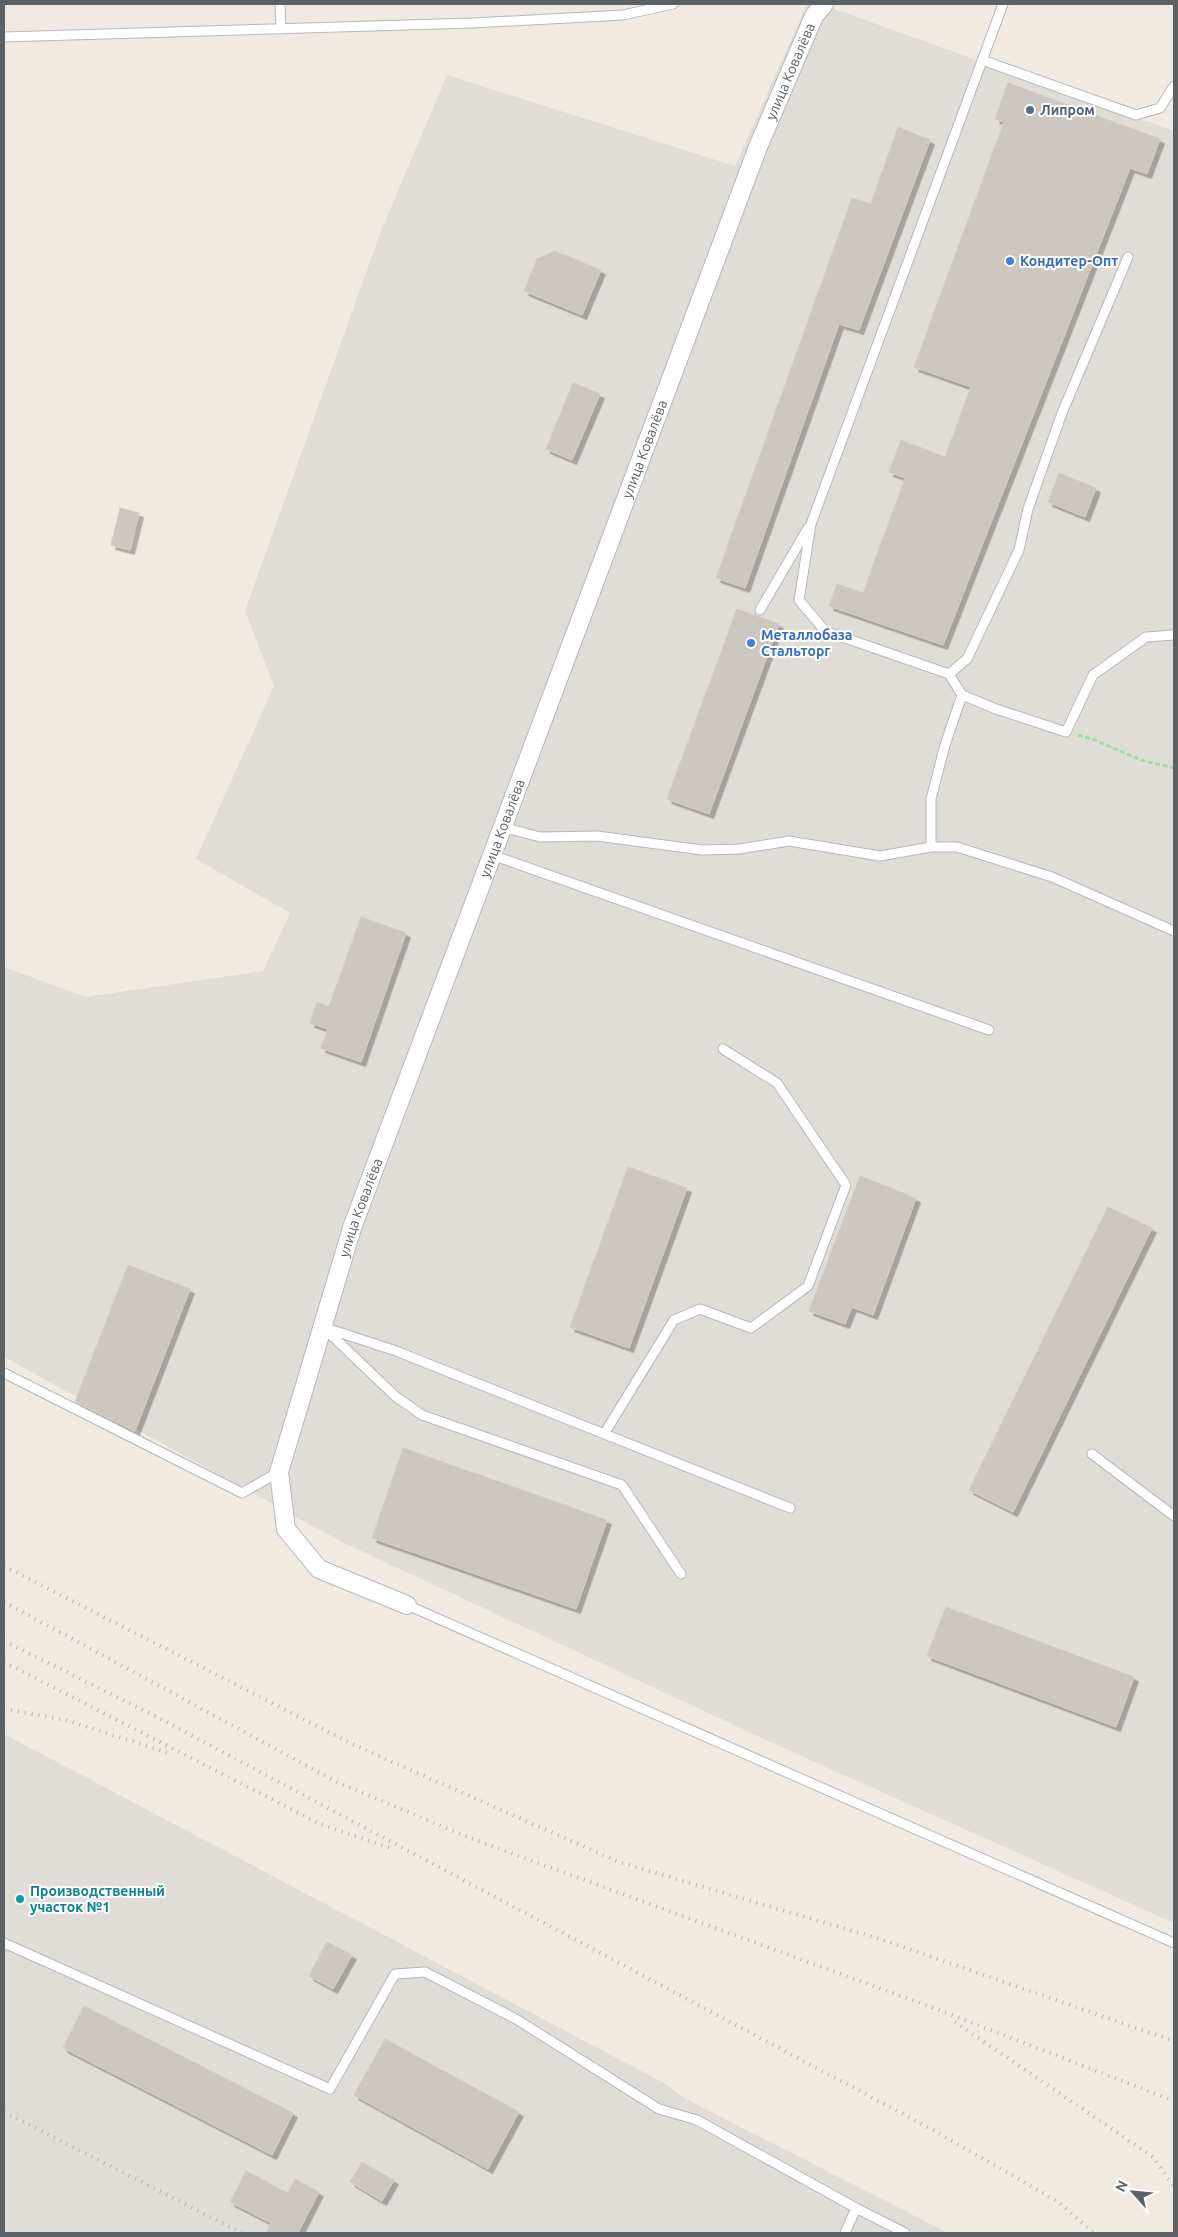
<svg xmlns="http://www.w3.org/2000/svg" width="1178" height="2237" font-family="Ubuntu,sans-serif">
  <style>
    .industrial { fill: #e0dcd8 }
    .building { fill: #cdc7c2; stroke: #d5cac1; filter: url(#shadow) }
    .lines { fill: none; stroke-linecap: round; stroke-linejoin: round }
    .lane-casing { stroke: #b4b8bc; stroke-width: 11 }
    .street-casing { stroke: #b4b8bc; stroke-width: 20 }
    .path { stroke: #9fdda0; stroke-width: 3; stroke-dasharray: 5 2.5; stroke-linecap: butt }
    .lane { stroke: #fff; stroke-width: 9 }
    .street { stroke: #fff; stroke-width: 18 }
    .rail { stroke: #b3b4b5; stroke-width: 4; stroke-dasharray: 1 6; stroke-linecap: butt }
    .service-dot { fill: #5c6f8a; stroke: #fff; stroke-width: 2 }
    .shop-dot { fill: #3f7fe0; stroke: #fff; stroke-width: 2 }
    .culture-dot { fill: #0f9aa8; stroke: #fff; stroke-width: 2 }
    .labels { text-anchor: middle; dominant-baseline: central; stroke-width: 4; stroke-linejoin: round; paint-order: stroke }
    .street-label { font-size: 14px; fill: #5b6266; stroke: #fff }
    .service-label { font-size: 14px; font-weight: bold; fill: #4e5e75; stroke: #fff; text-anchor: start }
    .shop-label { font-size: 14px; font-weight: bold; fill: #366cbe; stroke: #fff; text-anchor: start }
    .culture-label { font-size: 14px; font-weight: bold; fill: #0d838f; stroke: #fff; text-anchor: start }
  </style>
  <defs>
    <filter id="shadow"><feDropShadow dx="4.5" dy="4.5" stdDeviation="0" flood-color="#0004"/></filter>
  </defs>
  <rect width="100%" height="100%" fill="#f0eae3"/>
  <path class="industrial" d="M807,4H821L1174,131V1923L779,1746L342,1542L4,1357V967L86,997L263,971L290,913L196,859L274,686L245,611L381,231L447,75L735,166Z
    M4,1734L664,2083L686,2099L948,2233H4Z"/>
  <path class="building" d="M1008,83L1160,139L1147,174L1130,168L943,645L829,606L837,584L863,593L905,478L889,472L901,440L945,457L971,387L914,367L1004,122L995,119Z
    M898,127L930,140L859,330L839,324L745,588L716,578L852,198L871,204Z
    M555,251L601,270L582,315L524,291L537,259Z
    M573,383L600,394L572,460L546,449Z
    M1059,473L1096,488L1085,517L1048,502Z
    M120,508L139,513L130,550L111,545Z
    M737,609L779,624L709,814L667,799Z
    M361,917L406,933L361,1062L321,1048L328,1029L310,1023L317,1002L329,1007Z
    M628,1167L687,1188L629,1348L570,1327Z
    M860,1176L916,1198L873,1315L852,1307L845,1324L809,1311Z
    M1108,1207L1152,1228L1013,1512L969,1490Z
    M128,1265L190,1289L135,1431L75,1402Z
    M403,1448L607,1520L576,1609L372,1538Z
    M946,1607L1134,1677L1116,1727L927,1656Z
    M327,1942L352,1955L333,1989L309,1976Z
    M84,2006L293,2113L272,2155L63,2048Z
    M385,2039L519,2112L488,2169L354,2095Z
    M362,2162L394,2180L382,2201L350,2182Z
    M246,2171L288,2193L295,2179L319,2192L298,2233H266L271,2223L230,2202Z"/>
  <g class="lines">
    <defs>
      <path id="lane" d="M280,4L281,29
        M4,37L473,23L623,15L673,4
        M982,60L1136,115L1160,108L1174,86
        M760,610L808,528
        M949,674L967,659L1019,550L1028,509L1062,413L1128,257
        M962,695L996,709L1066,732L1093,675L1146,637L1174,635
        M502,827L540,837L597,836L702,850L739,849L789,841L880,856L931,847H957L1052,877L1174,931
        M931,847V799L945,745L962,695L949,674L825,631L799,600L811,524L1003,4
        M492,855L989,1030
        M323,1327L396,1351L790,1508
        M325,1329L395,1396L422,1415L622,1485L681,1574
        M4,1373L242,1493L279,1472
        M604,1434L674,1320L700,1309L751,1328L808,1286L846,1185L777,1083L723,1049
        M1092,1454L1174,1516
        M407,1605L1174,1943
        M4,1943L330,2089L395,1974L425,1972L516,2019L659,2109L697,2120L856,2208L905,2233
        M845,2233L856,2208"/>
      <g id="street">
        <path id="s1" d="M407,1605L319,1569L286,1529L279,1472L352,1228L758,147L814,16L824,4"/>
      </g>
    </defs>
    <use href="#lane" class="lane-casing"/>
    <use href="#street" class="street-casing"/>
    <path class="path" d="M1078,735L1095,740L1141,760L1174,768"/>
    <use href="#lane" class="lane"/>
    <use href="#street" class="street"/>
    <path class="rail" d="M4,1566L352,1744L619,1862L880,1939L1174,2041
      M4,1602L337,1782L470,1838L939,2010L1174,2101
      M4,1641L157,1717L933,2130L1057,2201L1094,2233
      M4,1662L320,1824L390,1848
      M4,1709L66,1720L172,1754
      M955,2022L1153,2157L1174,2187
      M4,2112L242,2233"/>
  </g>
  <circle class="service-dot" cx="1030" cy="110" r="5"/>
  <g class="shop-dot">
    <circle cx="1010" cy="261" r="5"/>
    <circle cx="751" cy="643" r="5"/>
  </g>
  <circle class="culture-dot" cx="20" cy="1899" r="5"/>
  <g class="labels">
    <g class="street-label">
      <text stroke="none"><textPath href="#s1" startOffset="1696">улица Ковалёва</textPath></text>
      <text stroke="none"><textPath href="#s1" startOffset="1291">улица Ковалёва</textPath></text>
      <text stroke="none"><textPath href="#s1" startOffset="886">улица Ковалёва</textPath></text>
      <text stroke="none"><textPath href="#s1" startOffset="481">улица Ковалёва</textPath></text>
    </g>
    <g class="service-label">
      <text x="1040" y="110">Липром</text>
    </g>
    <g class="shop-label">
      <text x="1020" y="261">Кондитер-Опт</text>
      <text x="761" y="635">Металлобаза<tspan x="761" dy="16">Стальторг</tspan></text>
    </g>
    <g class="culture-label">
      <text x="30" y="1891">Производственный<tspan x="30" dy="16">участок №1</tspan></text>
    </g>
  </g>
  <rect width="1178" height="2237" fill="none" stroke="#5b6266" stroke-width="10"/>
  <g transform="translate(1133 2192) rotate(297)" stroke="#ffffff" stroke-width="4" paint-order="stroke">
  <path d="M0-4L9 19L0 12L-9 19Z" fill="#5b6266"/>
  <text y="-8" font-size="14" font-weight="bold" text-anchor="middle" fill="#5b6266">N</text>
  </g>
</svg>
